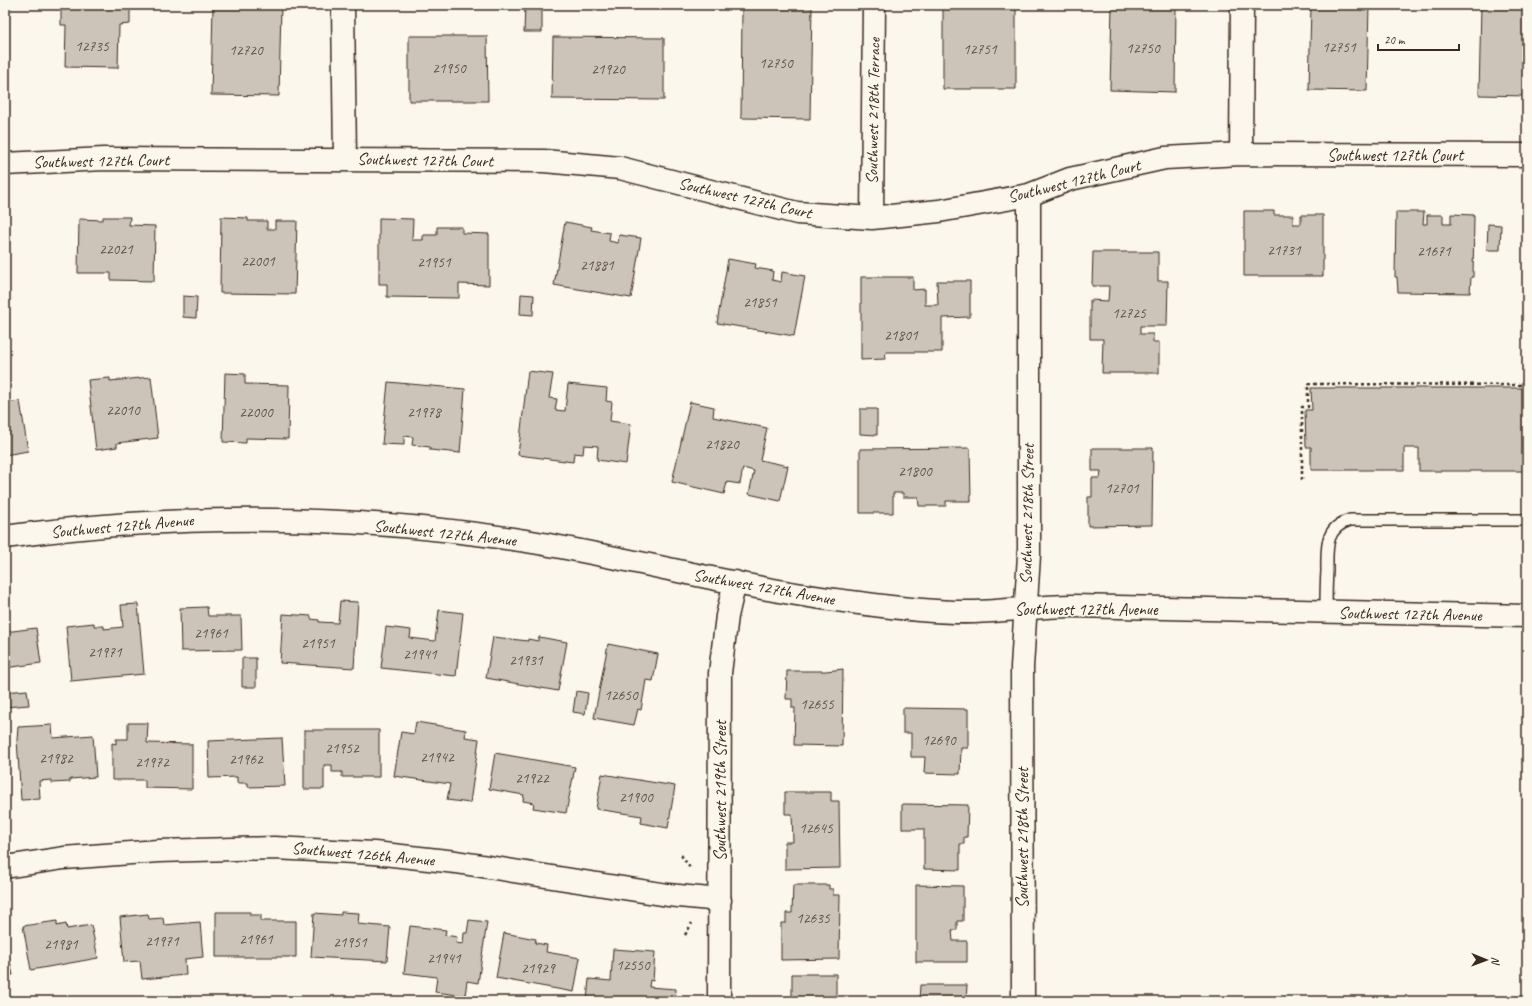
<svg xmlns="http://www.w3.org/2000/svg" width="1532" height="1006" font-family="Caveat,sans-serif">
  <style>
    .building { fill: #ccc4b9; stroke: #3b2a1e }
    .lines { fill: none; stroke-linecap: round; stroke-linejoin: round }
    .service-casing { stroke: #3b2a1e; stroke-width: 14 }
    .minor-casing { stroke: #3b2a1e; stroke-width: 25 }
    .path { stroke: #3b2a1e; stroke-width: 2.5; stroke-dasharray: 3 3; stroke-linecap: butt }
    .service { stroke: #fbf7ec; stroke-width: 11 }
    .minor { stroke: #fbf7ec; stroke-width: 22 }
    .labels { text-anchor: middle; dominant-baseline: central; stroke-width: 3; stroke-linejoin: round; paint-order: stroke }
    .number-label { font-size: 15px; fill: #5f5045 }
    .street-label { font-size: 17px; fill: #3b2a1e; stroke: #fbf7ec }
  </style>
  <rect width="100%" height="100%" fill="#fbf7ec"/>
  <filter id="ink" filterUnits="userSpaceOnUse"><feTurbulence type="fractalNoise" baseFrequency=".025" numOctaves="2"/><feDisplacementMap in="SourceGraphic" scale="8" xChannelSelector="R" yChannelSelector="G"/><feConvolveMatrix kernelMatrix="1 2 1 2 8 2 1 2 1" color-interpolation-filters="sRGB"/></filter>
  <g filter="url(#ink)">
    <path class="building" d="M61,5H130V24L119,25L118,68L65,67L66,25H61Z
      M213,5H281L279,96L211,95Z
      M525,5H542V32H524Z
      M1112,5H1176L1175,92L1110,90Z
      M1311,5H1369L1367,91L1309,90Z
      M1481,5H1527V96L1479,95Z
      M742,7H812L810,119L741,118Z
      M943,8H1016V89H943Z
      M409,36H487L488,101H409Z
      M553,37L664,38V100L552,99Z
      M1244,211H1274V215H1293V224H1301V215H1323V276H1244Z
      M1396,212H1424L1423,224H1427V215H1443V224H1451V214L1474,215L1473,277H1471L1470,293L1398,292L1397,277H1395Z
      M103,217H130L129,225L155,226L154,281L111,280V273H78L79,219L103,220Z
      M221,217L248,218V221H267V229H275V221H297L295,294L220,293Z
      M379,218L413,219L412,240H423V235H437V227H462V233L489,234V285L459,284V298L387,297V284H379Z
      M565,222L592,227L591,230L610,233L609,241L618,243L619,235L641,238L631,298L554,285Z
      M1488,224L1501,225L1500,250H1487Z
      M1093,252H1158V281H1168L1167,326H1140V334H1153V342H1159V373H1102L1103,339H1090V300L1108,301L1109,286H1092Z
      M728,259L756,264L755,268L773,271L772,280L781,282L782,272L805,276L794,336L717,323Z
      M5,276L8,289L5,290Z
      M861,277H913V290L925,289V305H938L937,281H970V317L942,318V352H886L885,359L861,360Z
      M521,294L534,295L533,315L520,314Z
      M183,296L197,297L196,318L183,317Z
      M528,371L553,374L549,398L557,399L555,410L565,411L568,384L607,388L606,401L612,402L610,421L631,424L626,464L597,460L598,446L584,445L583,454L574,453L573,462L518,455Z
      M225,373L245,374V384L289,385L288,439L246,438V443L223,442Z
      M151,377L158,438L117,443V447L96,450L88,380L110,378V381Z
      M388,382L465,389L460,453L430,450V447L412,445L413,437L404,436V445L382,444Z
      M1311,388H1527V471H1419V448H1404V470H1311V447H1306L1305,410H1312Z
      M20,401L28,451L5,455V403Z
      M690,402L714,407L713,417L767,428L760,460L788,466L780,501L749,494L754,471L743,468L740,484L727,482L724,494L672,482Z
      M860,409H877V435L860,434Z
      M970,448L971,501H946V506H919L918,497H903V493H893V513H860V449Z
      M1092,448H1153L1152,525L1088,526V497H1092V478H1100L1101,471H1092Z
      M340,601L358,602L354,668L280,663L283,614L311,616V619L319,620V622L338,623Z
      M138,604L144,674L71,681L66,626L94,623V626H104V629L123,627L121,605Z
      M207,607L208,616H241L242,650L181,651L180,608Z
      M439,610L463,613L456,676L381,668L386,627L411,630L410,638L435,641Z
      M36,628L41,663L5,668V632Z
      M493,637L528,641V639L538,641L539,637L567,642L558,691L486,678Z
      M608,644L658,654L653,681L646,680L641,710L638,709L634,725L594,718Z
      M242,658H256V687H242Z
      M843,669L842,746L794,745L795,708H792V699H786L787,671H826Z
      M27,690L29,705L5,707V692Z
      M576,691L588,693L585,714L573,712Z
      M903,708L968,709V748H961L960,774L924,773L925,757H911V733H903Z
      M416,722L466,730L465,737L479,739L470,803L447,800L450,784L394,776L401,732L414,734Z
      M128,723H148L147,743L192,744V789L145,788V780H112V743L116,744V739H128Z
      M52,725L53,738L93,735L96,777L70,779V782L52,783V780L39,781L40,799L21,800L17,740L18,727Z
      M304,730H379V777H342V772H332V765H324V789H304Z
      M282,738L285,786L248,787V783H237V777L209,778L208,741Z
      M495,753L575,767L566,813L533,808L534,803L523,801L524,795L489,789Z
      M602,774L675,786L668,828L641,823L642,816L596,809Z
      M785,792H831V801H839L840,868L785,869V842H793L792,814H785Z
      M902,804L968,805L967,837H964V844H960V870L924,869V829H902Z
      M793,885H829V889H833V895H840L839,959L781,960V923H786V913H792Z
      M916,885L963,886V921H957V930H952L953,941H967V962H916Z
      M216,912H250V915H261V921H296V957H216Z
      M341,912L359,913L358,924L390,927L387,961L311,957L314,913L341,915Z
      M148,914L149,919L163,918L164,925L200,922L203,957L185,959L186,975L142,979L140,961L124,962L120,917Z
      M469,920L487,922L478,983L467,981L465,996L435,992L437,977L404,973L410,926L446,930L445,935L457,937L456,943L463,944L464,933H467Z
      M57,921V926L66,924L67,929L91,925L98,958L31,970L23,926Z
      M504,933L536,939L535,943L547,945L546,952L580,958L574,992L496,978Z
      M5,939L13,975L8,976L10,986L5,988Z
      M613,949L655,952L653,981L650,980L649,987L676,989L675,1001H587L589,979L611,981Z
      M792,974H836V1001H792Z
      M920,985H967L966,1001H919Z
      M168,999V1001H146Z"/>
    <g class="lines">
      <defs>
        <path id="service" d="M1326,612C1326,598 1326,585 1327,571C1327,549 1324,528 1350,520H1527"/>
        <path id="minor" d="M343,5L345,159
          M1241,154L1242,5
          M5,164L104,159L544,161L620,168L797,213L872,218L939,211L1029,195L1070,179L1165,158L1241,154L1527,155
          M872,218L874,5
          M5,537C178,513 353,514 526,541C637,559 746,590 859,603C896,608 936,613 974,612C1007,611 1040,606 1073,606C1225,609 1376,613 1527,616
          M5,867L64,858L158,851L274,848L374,853L456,862L668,895L720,900
          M719,1001L720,673L727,616L735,582
          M1023,1001L1022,667L1029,555V195"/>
      </defs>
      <use href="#service" class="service-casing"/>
      <use href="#minor" class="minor-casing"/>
      <path class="path" d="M1302,480V407H1308V384L1527,385
        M681,855L690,868
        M685,935L692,923"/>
      <use href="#service" class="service"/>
      <use href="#minor" class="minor"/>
    </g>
  </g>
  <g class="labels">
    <g class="number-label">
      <text x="92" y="46">12735</text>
      <text x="1339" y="47">12751</text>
      <text x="1143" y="48">12750</text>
      <text x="980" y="49">12751</text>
      <text x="246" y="50">12720</text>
      <text x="776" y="63">12750</text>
      <text x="449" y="68">21950</text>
      <text x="608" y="69">21920</text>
      <text x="116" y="249">22021</text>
      <text x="1284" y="250">21731</text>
      <text x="1434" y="251">21671</text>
      <text x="258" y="261">22001</text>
      <text x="434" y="262">21951</text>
      <text x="597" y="265">21881</text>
      <text x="760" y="302">21851</text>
      <text x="1129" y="313">12725</text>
      <text x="901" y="335">21801</text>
      <text x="123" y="410">22010</text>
      <text x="256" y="412">22000</text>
      <text x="424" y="412">21978</text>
      <text x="722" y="444">21820</text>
      <text x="915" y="471">21800</text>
      <text x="1122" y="488">12701</text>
      <text x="211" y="633">21961</text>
      <text x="318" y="643">21951</text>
      <text x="105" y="652">21971</text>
      <text x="420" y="654">21941</text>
      <text x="526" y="660">21931</text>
      <text x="621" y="695">12650</text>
      <text x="817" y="704">12655</text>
      <text x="939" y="740">12690</text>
      <text x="342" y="748">21952</text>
      <text x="437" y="757">21942</text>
      <text x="56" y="758">21982</text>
      <text x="246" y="759">21962</text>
      <text x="152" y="762">21972</text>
      <text x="532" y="778">21922</text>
      <text x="636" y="797">21900</text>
      <text x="816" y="828">12645</text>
      <text x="813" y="918">12635</text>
      <text x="256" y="939">21961</text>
      <text x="162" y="941">21971</text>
      <text x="350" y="942">21951</text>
      <text x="61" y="944">21981</text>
      <text x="444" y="958">21941</text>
      <text x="633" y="965">12550</text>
      <text x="538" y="968">21929</text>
    </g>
    <g class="street-label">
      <text transform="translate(873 111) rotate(-89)">Southwest 218th Terrace</text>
      <text x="1395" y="155">Southwest 127th Court</text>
      <text transform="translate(425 160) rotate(1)">Southwest 127th Court</text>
      <text transform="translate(101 161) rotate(-1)">Southwest 127th Court</text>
      <text transform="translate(1074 181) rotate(-14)">Southwest 127th Court</text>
      <text transform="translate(745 198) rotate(13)">Southwest 127th Court</text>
      <text transform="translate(1027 514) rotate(-89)">Southwest 218th Street</text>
      <text transform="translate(122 526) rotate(-5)">Southwest 127th Avenue</text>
      <text transform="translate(445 533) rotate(6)">Southwest 127th Avenue</text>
      <text transform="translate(764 587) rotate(10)">Southwest 127th Avenue</text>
      <text x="1086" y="609">Southwest 127th Avenue</text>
      <text transform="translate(1410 614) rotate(1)">Southwest 127th Avenue</text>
      <text transform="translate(720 791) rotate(-90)">Southwest 219th Street</text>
      <text transform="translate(1022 838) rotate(-90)">Southwest 218th Street</text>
      <text transform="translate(363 854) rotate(5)">Southwest 126th Avenue</text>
    </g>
  </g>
  <rect width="1532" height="1006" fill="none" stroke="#fbf7ec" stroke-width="20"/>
  <rect x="10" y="10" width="1512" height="986" fill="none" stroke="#3b2a1e" stroke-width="1.5" filter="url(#ink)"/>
  <g transform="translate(1486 960) rotate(91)" stroke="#fbf7ec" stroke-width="3" paint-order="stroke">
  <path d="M0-3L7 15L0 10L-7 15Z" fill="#3b2a1e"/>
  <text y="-6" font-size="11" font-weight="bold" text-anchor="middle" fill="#3b2a1e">N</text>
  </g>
  <path d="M1378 44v6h81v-6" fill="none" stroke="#3b2a1e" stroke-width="2"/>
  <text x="1384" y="44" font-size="12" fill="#3b2a1e" stroke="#fbf7ec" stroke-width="3" paint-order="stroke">20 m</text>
</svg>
